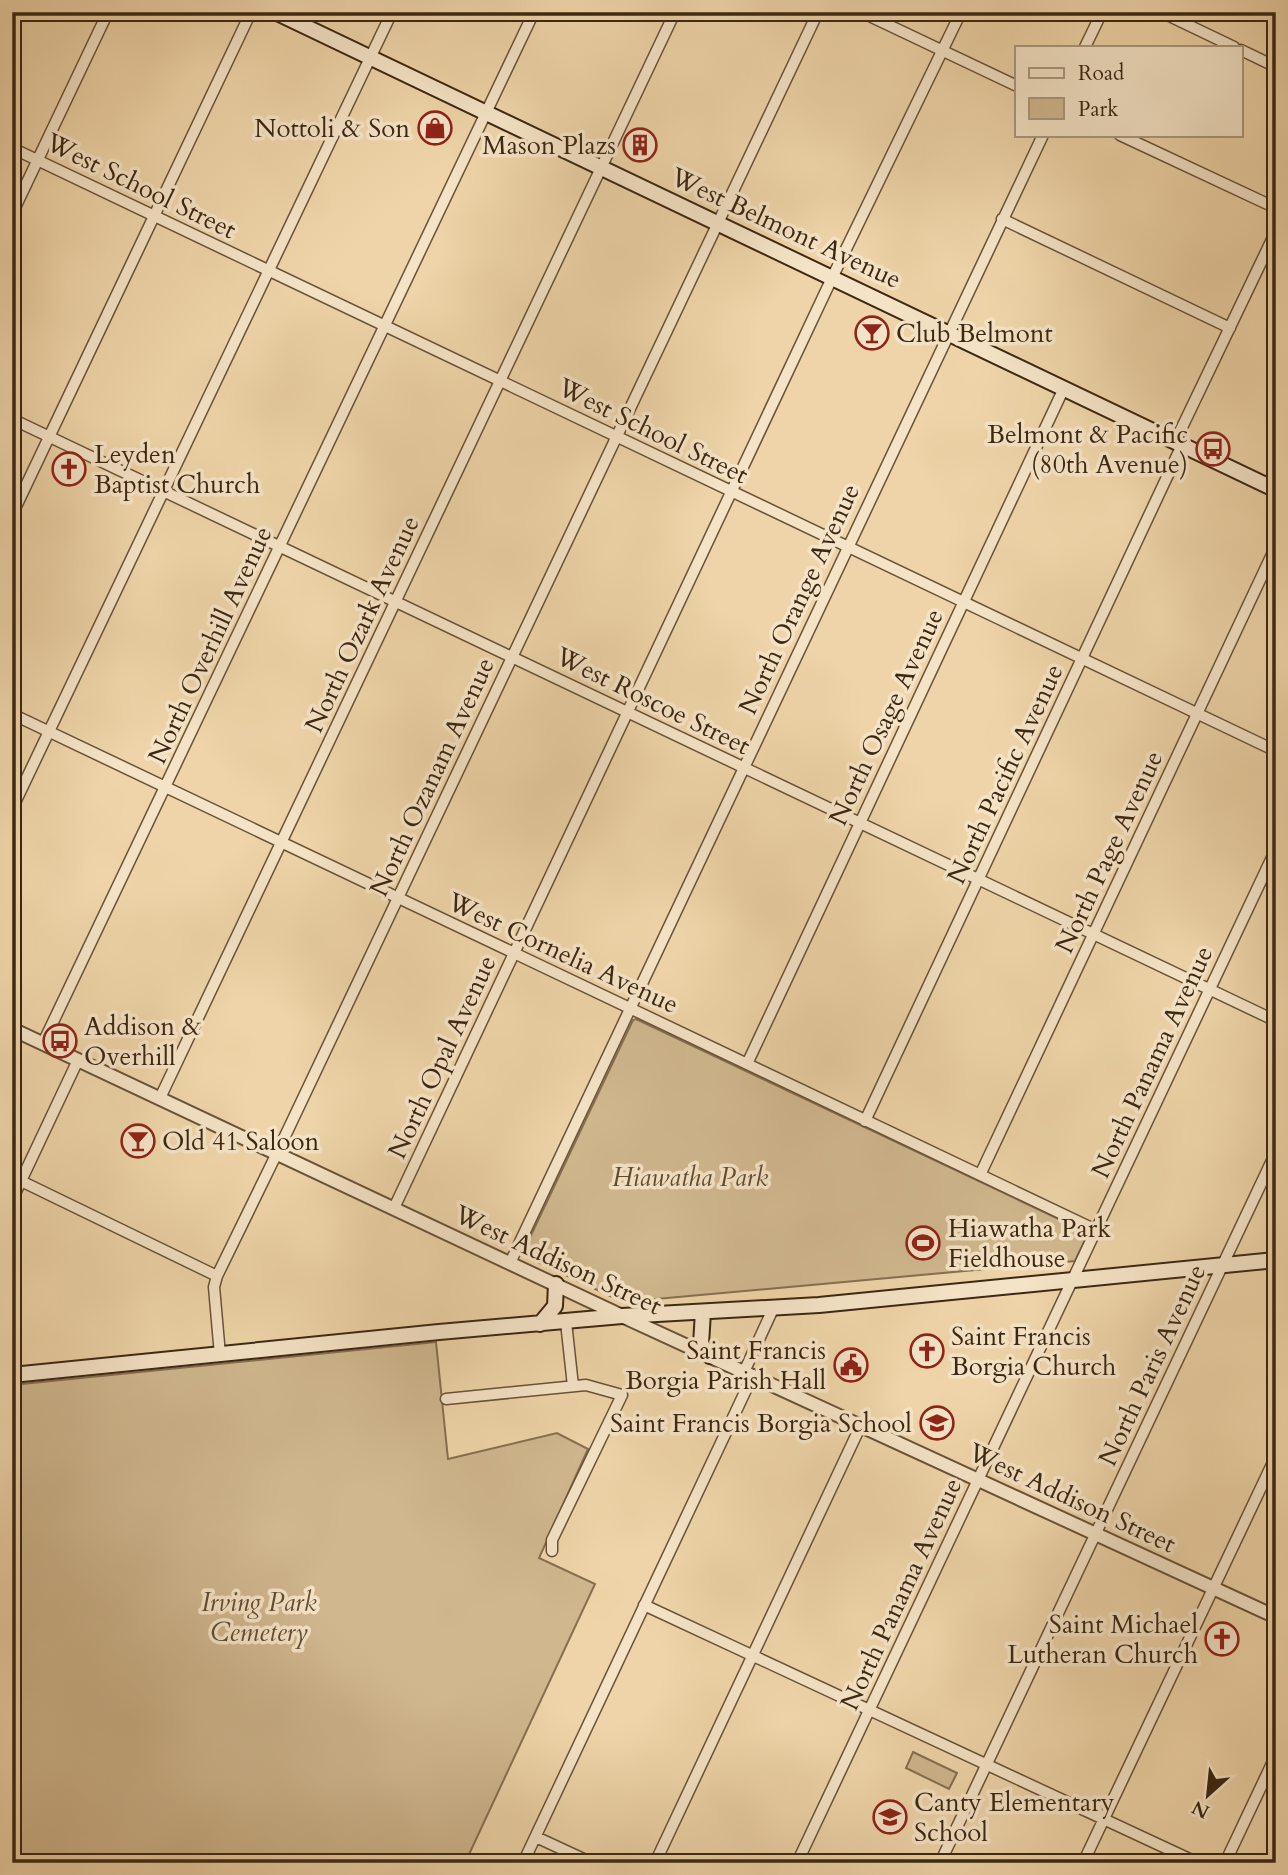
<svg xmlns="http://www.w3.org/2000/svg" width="1288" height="1875" font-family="Cardo,serif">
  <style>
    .green { fill: #d0b78e; stroke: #866f50; stroke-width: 2 }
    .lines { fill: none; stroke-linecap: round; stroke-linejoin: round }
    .minor-casing { stroke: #685238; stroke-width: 13 }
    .tertiary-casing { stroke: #685238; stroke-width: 16 }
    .secondary-casing { stroke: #3c2712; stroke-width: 18 }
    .minor { stroke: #f4e3c6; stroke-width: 10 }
    .tertiary { stroke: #f4e3c6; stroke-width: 12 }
    .secondary { stroke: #f4e3c6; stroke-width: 14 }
    .labels { text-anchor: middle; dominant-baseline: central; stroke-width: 7; stroke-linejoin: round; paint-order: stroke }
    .poi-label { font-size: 26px; fill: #3c2712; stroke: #f4e3c6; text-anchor: start }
    .street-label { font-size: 26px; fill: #3c2712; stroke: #f4e3c6 }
    .park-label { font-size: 26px; font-style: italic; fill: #614b31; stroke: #f4e3c6 }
  </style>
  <rect width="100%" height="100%" fill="#eed4a8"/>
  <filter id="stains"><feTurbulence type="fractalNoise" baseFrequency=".00286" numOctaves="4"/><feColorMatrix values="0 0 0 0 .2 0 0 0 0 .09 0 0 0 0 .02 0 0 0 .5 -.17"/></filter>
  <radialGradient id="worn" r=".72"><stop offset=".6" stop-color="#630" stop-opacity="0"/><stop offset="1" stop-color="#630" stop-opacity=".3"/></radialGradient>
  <path class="green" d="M636,1019L1084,1231L1087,1236L1075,1261L623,1302L527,1257L524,1250L633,1020Z
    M436,1342L448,1459L557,1433L588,1449L539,1558L595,1584L465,1863H12V1385Z
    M913,1752L957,1773L949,1789L906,1768Z"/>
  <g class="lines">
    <defs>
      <path id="minor" d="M861,12L1017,86
        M1161,12L1234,47
        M1085,47L1102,12
        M1241,50L1276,67
        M1120,135L1276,208
        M12,148L1276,751
        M12,214L108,12
        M1002,219L1230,328
        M12,419L1276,1021
        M1175,442L1276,231
        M12,515L251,12
        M12,714L1096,1230
        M12,809L392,12
        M43,1043L534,12
        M747,1064L1064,388
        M160,1098L675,12
        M865,1121L1182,445
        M980,1175L1276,546
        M21,1181L217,1276
        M12,1200L78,1060
        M394,1208L832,278L961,12
        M510,1263L1043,135
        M566,1322L573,1386
        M220,1355L214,1287L217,1276L277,1153L818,12
        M744,1372L773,1309
        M446,1399L586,1385L622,1395L552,1540V1551
        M644,1605L1198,1863
        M536,1837L592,1863
        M523,1863L753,1375
        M655,1863L861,1425
        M797,1863L1276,849
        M940,1863L1276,1152
        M1083,1863L1276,1456
        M1225,1863L1276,1755"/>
      <path id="tertiary" d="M12,1029L622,1316L1276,1617"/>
      <path id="secondary" d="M275,12L1276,490
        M703,1312L701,1344L710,1356
        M540,1324L555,1306L556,1284
        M12,1375L439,1332L622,1316L819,1305L1276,1260"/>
    </defs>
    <use href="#minor" class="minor-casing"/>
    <use href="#tertiary" class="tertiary-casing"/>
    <use href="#secondary" class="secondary-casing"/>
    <use href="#minor" class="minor"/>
    <use href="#tertiary" class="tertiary"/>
    <use href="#secondary" class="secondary"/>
  </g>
  <defs>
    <symbol id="shop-ring" viewBox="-11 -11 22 22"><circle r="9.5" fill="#f4e3c6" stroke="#8f2418" stroke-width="1.5"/><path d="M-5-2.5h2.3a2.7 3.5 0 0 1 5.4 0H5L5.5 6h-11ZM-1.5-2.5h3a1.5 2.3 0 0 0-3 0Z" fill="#8f2418"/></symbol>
    <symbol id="building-ring" viewBox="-11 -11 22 22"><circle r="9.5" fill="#f4e3c6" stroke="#8f2418" stroke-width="1.5"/><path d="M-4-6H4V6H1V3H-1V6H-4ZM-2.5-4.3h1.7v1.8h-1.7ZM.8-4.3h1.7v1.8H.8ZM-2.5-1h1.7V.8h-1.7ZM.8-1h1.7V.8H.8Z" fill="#8f2418"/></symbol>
    <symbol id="bar-ring" viewBox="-11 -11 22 22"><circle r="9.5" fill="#f4e3c6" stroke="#8f2418" stroke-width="1.5"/><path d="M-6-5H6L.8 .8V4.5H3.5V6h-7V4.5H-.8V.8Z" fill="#8f2418"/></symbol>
    <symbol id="bus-ring" viewBox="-11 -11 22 22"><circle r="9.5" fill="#f4e3c6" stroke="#8f2418" stroke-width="1.5"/><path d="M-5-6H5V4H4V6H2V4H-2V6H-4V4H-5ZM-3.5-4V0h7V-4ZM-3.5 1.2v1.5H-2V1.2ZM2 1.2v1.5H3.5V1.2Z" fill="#8f2418"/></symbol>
    <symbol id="church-ring" viewBox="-11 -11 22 22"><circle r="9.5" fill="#f4e3c6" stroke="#8f2418" stroke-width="1.5"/><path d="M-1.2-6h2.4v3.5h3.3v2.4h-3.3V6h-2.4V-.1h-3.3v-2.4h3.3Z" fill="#8f2418"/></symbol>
    <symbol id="stadium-ring" viewBox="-11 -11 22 22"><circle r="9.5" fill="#f4e3c6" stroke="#8f2418" stroke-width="1.5"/><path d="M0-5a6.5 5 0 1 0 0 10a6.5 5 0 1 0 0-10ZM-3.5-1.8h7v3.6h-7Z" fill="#8f2418"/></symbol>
    <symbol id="civic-ring" viewBox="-11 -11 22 22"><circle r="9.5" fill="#f4e3c6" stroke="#8f2418" stroke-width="1.5"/><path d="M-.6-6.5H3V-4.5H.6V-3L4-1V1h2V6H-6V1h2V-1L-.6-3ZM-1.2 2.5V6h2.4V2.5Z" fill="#8f2418"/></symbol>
    <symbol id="school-ring" viewBox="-11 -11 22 22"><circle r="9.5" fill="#f4e3c6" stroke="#8f2418" stroke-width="1.5"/><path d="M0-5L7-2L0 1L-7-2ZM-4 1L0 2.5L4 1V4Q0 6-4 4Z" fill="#8f2418"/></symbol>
  </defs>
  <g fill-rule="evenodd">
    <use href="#shop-ring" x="416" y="109" width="38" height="38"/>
    <use href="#building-ring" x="621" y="126" width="38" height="38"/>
    <use href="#bar-ring" x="853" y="314" width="38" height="38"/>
    <use href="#bus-ring" x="1194" y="430" width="38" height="38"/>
    <use href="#church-ring" x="50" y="450" width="38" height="38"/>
    <use href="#bus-ring" x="41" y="1022" width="38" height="38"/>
    <use href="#bar-ring" x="119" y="1122" width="38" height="38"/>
    <use href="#stadium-ring" x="904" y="1224" width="38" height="38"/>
    <use href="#church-ring" x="908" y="1332" width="38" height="38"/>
    <use href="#civic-ring" x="832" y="1346" width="38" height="38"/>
    <use href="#school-ring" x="918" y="1404" width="38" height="38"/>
    <use href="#church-ring" x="1203" y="1620" width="38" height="38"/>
    <use href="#school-ring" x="871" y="1798" width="38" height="38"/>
  </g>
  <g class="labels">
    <g class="poi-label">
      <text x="410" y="128" text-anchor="end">Nottoli &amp; Son</text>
      <text x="616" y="145" text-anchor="end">Mason Plazs</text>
      <text x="896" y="333">Club Belmont</text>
      <text x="1188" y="434" text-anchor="end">Belmont &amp; Pacific<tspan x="1188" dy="30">(80th Avenue)</tspan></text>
      <text x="94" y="454">Leyden<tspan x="94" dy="30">Baptist Church</tspan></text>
      <text x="84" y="1026">Addison &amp;<tspan x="84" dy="30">Overhill</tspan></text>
      <text x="162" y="1141">Old 41 Saloon</text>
      <text x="948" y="1228">Hiawatha Park<tspan x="948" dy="30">Fieldhouse</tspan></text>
      <text x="951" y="1336">Saint Francis<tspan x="951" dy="30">Borgia Church</tspan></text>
      <text x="826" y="1350" text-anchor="end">Saint Francis<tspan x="826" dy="30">Borgia Parish Hall</tspan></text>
      <text x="912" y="1423" text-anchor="end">Saint Francis Borgia School</text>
      <text x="1198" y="1624" text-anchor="end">Saint Michael<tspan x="1198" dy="30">Lutheran Church</tspan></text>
      <text x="914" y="1802">Canty Elementary<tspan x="914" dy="30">School</tspan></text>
    </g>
    <g class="street-label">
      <text transform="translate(141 186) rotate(26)">West School Street</text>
      <text transform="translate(786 228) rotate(25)">West Belmont Avenue</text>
      <text transform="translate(653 431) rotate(26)">West School Street</text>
      <text transform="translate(799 599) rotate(-65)">North Orange Avenue</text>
      <text transform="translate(362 624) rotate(-65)">North Ozark Avenue</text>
      <text transform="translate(210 645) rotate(-65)">North Overhill Avenue</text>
      <text transform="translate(653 701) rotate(26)">West Roscoe Street</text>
      <text transform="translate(886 717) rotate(-65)">North Osage Avenue</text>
      <text transform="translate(1005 774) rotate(-65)">North Pacific Avenue</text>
      <text transform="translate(432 777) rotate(-65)">North Ozanam Avenue</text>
      <text transform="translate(1109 852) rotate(-65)">North Page Avenue</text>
      <text transform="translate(563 953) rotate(25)">West Cornelia Avenue</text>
      <text transform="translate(442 1057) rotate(-65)">North Opal Avenue</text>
      <text transform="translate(1152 1062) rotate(-65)">North Panama Avenue</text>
      <text transform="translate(558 1260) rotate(25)">West Addison Street</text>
      <text transform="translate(1152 1365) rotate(-65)">North Paris Avenue</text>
      <text transform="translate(1072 1498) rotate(25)">West Addison Street</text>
      <text transform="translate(901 1594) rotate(-65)">North Panama Avenue</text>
    </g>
    <g class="park-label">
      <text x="690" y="1177">Hiawatha Park</text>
      <text x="259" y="1602">Irving Park<tspan x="259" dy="30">Cemetery</tspan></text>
    </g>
  </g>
  <rect width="1288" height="1875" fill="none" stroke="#eed4a8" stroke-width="42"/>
  <rect x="14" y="14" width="1260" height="1847" fill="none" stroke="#3c2712" stroke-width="3.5"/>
  <rect x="21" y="21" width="1246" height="1833" fill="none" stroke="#3c2712" stroke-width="2"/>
  <rect x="1015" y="46" width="228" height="91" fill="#f4e3c6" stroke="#aa987e" stroke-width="2"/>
  <rect x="1029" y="68" width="35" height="10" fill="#f4e3c6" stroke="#aa987e" stroke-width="2"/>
  <text x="1078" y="80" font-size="21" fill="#3c2712">Road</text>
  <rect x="1029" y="98" width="35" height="21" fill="#d0b78e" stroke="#aa987e" stroke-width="2"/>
  <text x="1078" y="116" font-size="21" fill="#3c2712">Park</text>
  <g transform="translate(1208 1795) rotate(207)" stroke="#f4e3c6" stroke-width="5" paint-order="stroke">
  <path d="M0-5L12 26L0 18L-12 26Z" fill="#3c2712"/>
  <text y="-10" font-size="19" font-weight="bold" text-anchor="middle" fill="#3c2712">N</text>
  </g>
  <rect width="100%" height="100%" filter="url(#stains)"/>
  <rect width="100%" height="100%" fill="url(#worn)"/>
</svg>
